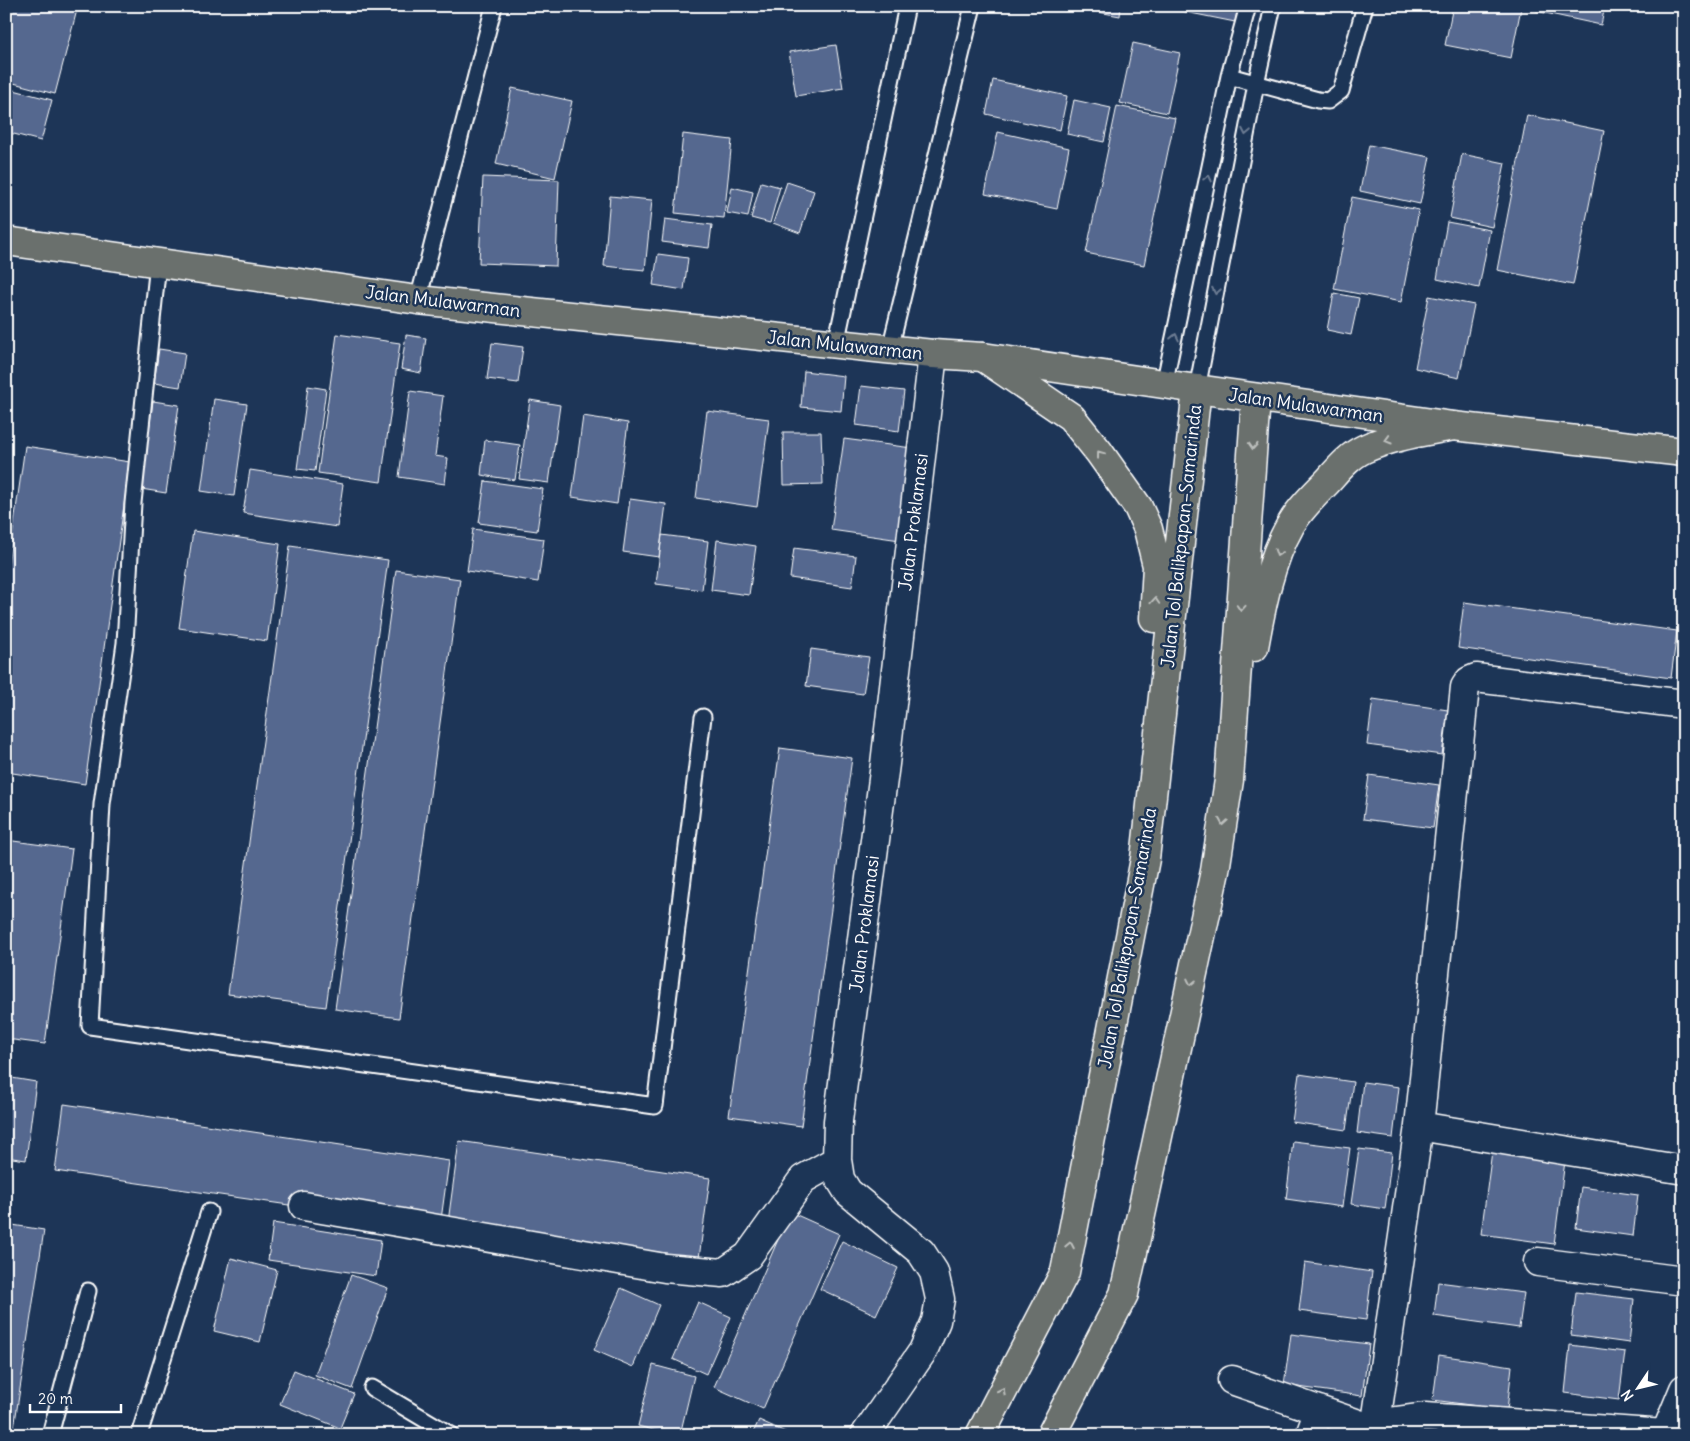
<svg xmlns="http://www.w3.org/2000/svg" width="1690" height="1441" font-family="Delius,sans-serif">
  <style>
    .building { fill: #55688f; stroke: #fff }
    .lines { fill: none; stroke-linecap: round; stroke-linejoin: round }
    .service-casing { stroke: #fff; stroke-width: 19 }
    .minor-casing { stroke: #fff; stroke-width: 31 }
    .primary-casing { stroke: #fff; stroke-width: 31 }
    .trunk-casing { stroke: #fff; stroke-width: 31 }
    .motorway-casing { stroke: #fff; stroke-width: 31 }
    .service { stroke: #1d3557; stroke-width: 15 }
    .minor { stroke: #1d3557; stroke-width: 28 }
    .primary { stroke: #6b706d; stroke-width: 28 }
    .trunk { stroke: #6b706d; stroke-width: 28 }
    .motorway { stroke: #6b706d; stroke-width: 28 }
    .oneway { stroke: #6c7c92 }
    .oneway2 { stroke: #bcbfbd }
    .labels { text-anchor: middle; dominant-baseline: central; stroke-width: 5; stroke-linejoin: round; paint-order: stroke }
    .street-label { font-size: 18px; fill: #fff; stroke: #1d3557 }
  </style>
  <rect width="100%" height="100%" fill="#1d3557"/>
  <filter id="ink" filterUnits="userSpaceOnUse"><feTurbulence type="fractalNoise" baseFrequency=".02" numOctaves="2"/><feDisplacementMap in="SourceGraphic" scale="10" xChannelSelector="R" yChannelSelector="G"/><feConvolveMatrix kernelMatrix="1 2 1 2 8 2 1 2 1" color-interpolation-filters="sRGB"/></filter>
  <g filter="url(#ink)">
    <path class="building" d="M6,6H78L55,94L6,81Z
      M1088,6H1121L1120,16L1088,10Z
      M1156,6H1238L1235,22Z
      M1453,6H1512L1521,8L1511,58L1445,45Z
      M1537,6H1605L1601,25L1536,11Z
      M1133,43L1180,53L1167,113L1120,103Z
      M836,45L843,88L796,96L789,52Z
      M993,80L1067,96L1060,130L986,114Z
      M6,88L52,100L41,141L6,132Z
      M512,88L572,101L555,178L496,164Z
      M1074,100L1111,108L1104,142L1067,134Z
      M1117,106L1175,118L1144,265L1086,253Z
      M1527,115L1604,131L1573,285L1497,270Z
      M998,132L1069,148L1057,209L985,194Z
      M683,134L732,140L724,218L675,213Z
      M1369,145L1430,157L1420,204L1360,191Z
      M1462,154L1505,163L1492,227L1450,218Z
      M483,177L559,180L556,266L479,263Z
      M761,182L780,187L770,223L751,218Z
      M787,182L814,191L800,233L773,223Z
      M732,187L753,192L748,217L727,213Z
      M610,196L652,200L645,270L604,266Z
      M1352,197L1419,210L1401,302L1334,289Z
      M665,219L712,225L709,248L662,242Z
      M1447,222L1490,230L1479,288L1437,279Z
      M658,254L688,258L684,290L653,285Z
      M1334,293L1359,298L1351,335L1327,330Z
      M1429,296L1474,305L1459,378L1415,368Z
      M337,334L400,343L381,482L318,473Z
      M406,335L426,338L421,373L401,369Z
      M492,343L523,347L518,383L487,379Z
      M159,349L185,353L180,387L154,383Z
      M804,371L844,376L841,411L801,407Z
      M308,386L326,389L315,471L297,469Z
      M861,386L904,391L899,431L856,425Z
      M410,391L443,396L435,456L448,458L445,484L399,477Z
      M214,399L247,404L234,496L201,491Z
      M530,400L560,405L549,483L519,479Z
      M153,401L179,405L166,493L141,489Z
      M707,411L769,419L757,507L696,498Z
      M583,416L628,423L617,504L572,497Z
      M783,432H821L823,484L784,485Z
      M844,439L912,448L900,540L831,530Z
      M485,440L520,445L515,480L481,475Z
      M25,446L130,462L85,784L6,772V580Z
      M250,470L343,484L337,527L243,513Z
      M485,481L543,489L537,531L479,523Z
      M630,499L666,504L659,557L623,552Z
      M473,529L544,539L538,582L467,571Z
      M193,531L280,544L267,641L179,628Z
      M662,535L708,541L702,590L656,584Z
      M717,540L756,546L749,595L711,590Z
      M290,546L388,560L326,1007L228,994Z
      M794,548L856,556L852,587L790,578Z
      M396,570L460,579L399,1018L335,1009Z
      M1464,602L1677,631L1671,678L1458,648Z
      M811,649L869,657L863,694L806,686Z
      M1373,699L1448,710L1442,755L1367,745Z
      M780,748L852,758L801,1126L729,1116Z
      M1369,775L1439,785L1433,828L1363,819Z
      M6,840L72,849L45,1044L6,1039Z
      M1299,1074L1353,1082L1346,1130L1292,1122Z
      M6,1077L36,1082L26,1160L6,1157Z
      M1363,1082L1399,1087L1393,1138L1357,1133Z
      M64,1104L449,1161L440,1227L55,1171Z
      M459,1141L710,1178L699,1258L448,1222Z
      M1293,1141L1350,1148L1342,1207L1286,1199Z
      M1359,1149L1392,1153L1385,1209L1351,1204Z
      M1492,1151L1565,1161L1554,1244L1481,1234Z
      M1581,1187L1638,1195L1633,1236L1576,1228Z
      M790,1212L839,1234L763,1409L714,1387Z
      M273,1223L381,1240L376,1276L268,1260Z
      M6,1224L44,1230L13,1435H6Z
      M842,1241L898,1268L876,1315L820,1289Z
      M231,1258L277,1270L260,1342L214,1331Z
      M1305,1262L1372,1272L1366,1320L1299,1311Z
      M351,1275L388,1288L352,1389L315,1375Z
      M1438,1282L1524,1293L1519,1328L1434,1316Z
      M621,1288L659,1305L633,1367L594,1350Z
      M1576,1292L1634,1299L1629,1343L1571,1335Z
      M698,1302L731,1317L706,1374L673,1359Z
      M1291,1334L1369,1344L1362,1396L1284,1385Z
      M1570,1345L1625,1352L1619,1400L1565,1393Z
      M1439,1355L1512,1366L1507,1410L1433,1400Z
      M653,1365L694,1376L680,1435H672L638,1426Z
      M294,1370L354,1394L340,1428L280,1404Z
      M759,1420L792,1435H752Z"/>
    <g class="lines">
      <defs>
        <path id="service" d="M1229,76L1318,100L1328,101L1341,91L1365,6
          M158,263L133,503L125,643L102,804L90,1026L655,1106L703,717
          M418,300L494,6
          M836,344L907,6
          M890,349L973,6
          M1164,385L1229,76L1248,6
          M1197,389L1256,84L1273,6
          M372,1388L451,1435
          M50,1435L88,1291
          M139,1435L209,1212"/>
        <path id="minor" d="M1419,1126L1684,1170
          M304,1206L665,1268L723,1273L748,1256L803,1179L837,1160
          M1538,1262L1684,1281
          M1232,1380L1390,1435
          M1665,1434L1425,1417L1396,1421L1375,1429L1419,1126L1465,687L1469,681L1476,678L1684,704
          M865,1435L923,1351L936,1321L940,1299L934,1272L921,1252L848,1192L840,1179L837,1160L838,1121L885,764L933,354
          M1310,1435L1319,1410
          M1665,1435L1684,1389"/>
        <path id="primary" d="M6,241L418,300L933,354L983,357L1197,389"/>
        <path id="trunk" d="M1197,389L1453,426L1684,452"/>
        <path id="motorway" d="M983,357L1071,417L1099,452L1138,507L1148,529L1157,566L1154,618
          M1254,647C1261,608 1270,561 1290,526C1298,511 1315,494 1327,482C1338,470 1349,456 1364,449C1392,436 1423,432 1453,426
          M980,1435L1065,1272L1145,859L1197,389
          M1051,1435L1124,1294L1215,871L1229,780L1256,398"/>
      </defs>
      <use href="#service" class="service-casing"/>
      <use href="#minor" class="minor-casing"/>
      <use href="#primary" class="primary-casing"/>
      <use href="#trunk" class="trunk-casing"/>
      <use href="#motorway" class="motorway-casing"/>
      <use href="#service" class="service"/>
      <use href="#minor" class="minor"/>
      <use href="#primary" class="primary"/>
      <use href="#trunk" class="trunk"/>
      <use href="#motorway" class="motorway"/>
    </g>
    <defs><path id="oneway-chevron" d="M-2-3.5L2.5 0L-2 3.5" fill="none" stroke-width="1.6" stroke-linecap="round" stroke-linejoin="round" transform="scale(1.25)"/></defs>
    <g class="oneway">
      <use href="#oneway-chevron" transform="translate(1246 132) rotate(101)"/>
      <use href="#oneway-chevron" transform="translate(1208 178) rotate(-78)"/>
      <use href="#oneway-chevron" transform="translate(1216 291) rotate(101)"/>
      <use href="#oneway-chevron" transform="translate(1175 337) rotate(-78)"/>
    </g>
    <g class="oneway2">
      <use href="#oneway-chevron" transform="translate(1388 440) rotate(164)"/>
      <use href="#oneway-chevron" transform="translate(1253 446) rotate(94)"/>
      <use href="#oneway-chevron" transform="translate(1100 454) rotate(-127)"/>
      <use href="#oneway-chevron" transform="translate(1278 553) rotate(109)"/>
      <use href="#oneway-chevron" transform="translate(1155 601) rotate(-86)"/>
      <use href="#oneway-chevron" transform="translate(1241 608) rotate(94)"/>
      <use href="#oneway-chevron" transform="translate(1223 822) rotate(99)"/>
      <use href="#oneway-chevron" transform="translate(1191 982) rotate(102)"/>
      <use href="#oneway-chevron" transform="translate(1070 1245) rotate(-79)"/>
      <use href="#oneway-chevron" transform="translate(1002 1391) rotate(-63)"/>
    </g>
  </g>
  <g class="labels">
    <g class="street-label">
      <text transform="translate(443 301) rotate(7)">Jalan Mulawarman</text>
      <text transform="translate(845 345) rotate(6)">Jalan Mulawarman</text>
      <text transform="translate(1306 405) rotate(8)">Jalan Mulawarman</text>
      <text transform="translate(913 522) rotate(-83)">Jalan Proklamasi</text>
      <text transform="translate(1181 536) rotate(-84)">Jalan Tol Balikpapan–Samarinda</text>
      <text transform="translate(864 924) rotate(-83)">Jalan Proklamasi</text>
      <text transform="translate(1127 938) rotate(-80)">Jalan Tol Balikpapan–Samarinda</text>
    </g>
  </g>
  <rect width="1690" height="1441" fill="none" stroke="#1d3557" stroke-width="25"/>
  <rect x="12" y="12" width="1665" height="1416" fill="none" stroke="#fff" stroke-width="2" filter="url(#ink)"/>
  <g transform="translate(1638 1388) rotate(235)" stroke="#1d3557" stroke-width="4" paint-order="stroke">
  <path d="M0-4L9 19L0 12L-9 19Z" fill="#ffffff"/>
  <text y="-8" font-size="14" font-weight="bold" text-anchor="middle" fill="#ffffff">N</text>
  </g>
  <path d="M30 1404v8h91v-8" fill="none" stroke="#ffffff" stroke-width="2.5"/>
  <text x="38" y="1404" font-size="15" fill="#ffffff" stroke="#1d3557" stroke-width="4" paint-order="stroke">20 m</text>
</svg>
